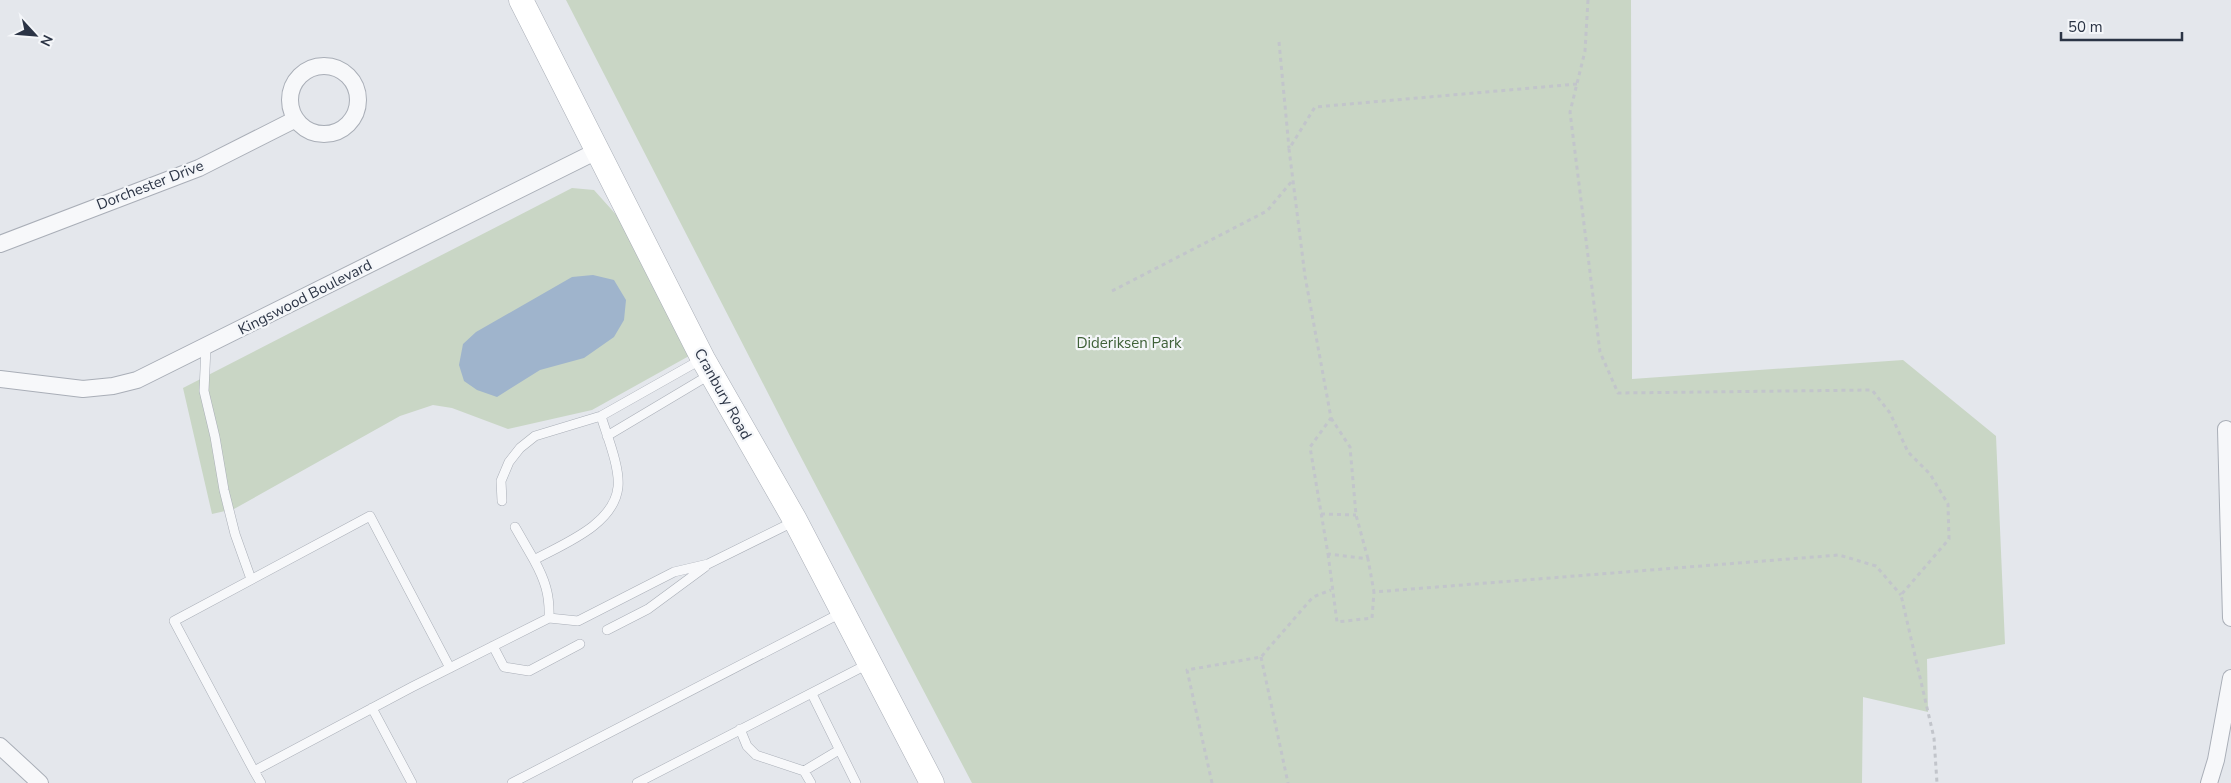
<svg xmlns="http://www.w3.org/2000/svg" width="2231" height="783" font-family="'Nunito Sans',sans-serif">
  <style>
    .green { fill: #c9d6c5 }
    .water { fill: #9fb4cc }
    .lines { fill: none; stroke-linecap: round; stroke-linejoin: round }
    .service-casing { stroke: #a9aeb7; stroke-width: 10 }
    .minor-casing { stroke: #a9aeb7; stroke-width: 18 }
    .secondary-casing { stroke: #a9aeb7; stroke-width: 25 }
    .path { stroke: #c2c5cb; stroke-width: 3; stroke-dasharray: 4 4; stroke-linecap: butt }
    .service { stroke: #f7f8fa; stroke-width: 9 }
    .minor { stroke: #f7f8fa; stroke-width: 16 }
    .secondary { stroke: #fff; stroke-width: 24 }
    .labels { text-anchor: middle; dominant-baseline: central; stroke-width: 4.5; stroke-linejoin: round; paint-order: stroke }
    .street-label { font-size: 15px; fill: #2b3445; stroke: #f4f6f9 }
    .park-label { font-size: 15px; fill: #3f6138; stroke: #f4f6f9 }
  </style>
  <rect width="100%" height="100%" fill="#e4e7ec"/>
  <path class="green" d="M566,0H1631L1632,379L1903,360L1996,436L2005,644L1927,659L1928,712L1863,697L1862,783H972L792,440Z
    M572,188L594,190L620,219L689,356L592,410L508,429L452,408L433,405L400,416L234,509L212,514L183,388Z"/>
  <path class="water" d="M593,275L614,280L626,300L624,320L614,337L584,358L540,370L497,397L477,390L464,381L459,365L463,344L476,332L572,277Z"/>
  <g class="lines">
    <defs>
      <path id="service" d="M206,347L204,391L215,437L224,490L235,534L251,579
        M607,436L711,374
        M502,501L501,481L509,462L520,448L535,436L601,416L702,359
        M515,527L534,560C563,544 614,525 618,487C620,467 607,436 601,416
        M549,618L578,621L674,572L708,564L795,521
        M607,630L648,609L705,567
        M493,646L504,667L529,671L580,644
        M450,668L370,516L174,621L254,771L412,687L549,618C550,595 545,580 534,560
        M812,694L856,783
        M372,708L412,783
        M740,729L747,746L756,755L804,771
        M254,771L261,783
        M512,783L841,613
        M637,783L868,664
        M811,783L804,771L839,750"/>
      <path id="minor" d="M290 100a34 34 0 1 1 68 0a34 34 0 1 1-68 0Z
        M0,244L199,168L296,119
        M0,379L83,389L113,386L137,380L597,151
        M2226,429L2231,618
        M0,746L40,783
        M2209,783L2216,760L2231,678"/>
      <path id="secondary" d="M521,0L703,359L795,520L932,783"/>
    </defs>
    <use href="#service" class="service-casing"/>
    <use href="#minor" class="minor-casing"/>
    <use href="#secondary" class="secondary-casing"/>
    <path class="path" d="M1588,0L1585,51L1570,112L1600,352L1618,393L1872,390L1890,413L1908,452L1930,474L1948,504L1949,539L1901,595L1934,738L1937,783
      M1279,42L1289,148
      M1577,84L1315,107L1289,149L1305,276L1331,418L1310,447L1328,554L1368,559L1374,592L1839,555L1876,566L1901,595
      M1112,291L1267,211L1292,181
      M1331,418L1350,447L1356,515L1368,559
      M1321,514L1356,515
      M1328,554L1337,622L1372,618L1374,592
      M1261,657L1288,783
      M1212,783L1187,670L1261,657L1313,597L1331,590"/>
    <use href="#service" class="service"/>
    <use href="#minor" class="minor"/>
    <use href="#secondary" class="secondary"/>
  </g>
  <g class="labels">
    <g class="street-label">
      <text transform="translate(150 185) rotate(-21)">Dorchester Drive</text>
      <text transform="translate(305 297) rotate(-27)">Kingswood Boulevard</text>
      <text transform="translate(723 394) rotate(61)">Cranbury Road</text>
    </g>
    <g class="park-label">
      <text x="1129" y="343">Dideriksen Park</text>
    </g>
  </g>
  <g transform="translate(35 35) rotate(116)" stroke="#f4f6f9" stroke-width="4" paint-order="stroke">
  <path d="M0-4L9 19L0 12L-9 19Z" fill="#2b3445"/>
  <text y="-8" font-size="14" font-weight="bold" text-anchor="middle" fill="#2b3445">N</text>
  </g>
  <path d="M2061 32v8h121v-8" fill="none" stroke="#2b3445" stroke-width="2.5"/>
  <text x="2068" y="32" font-size="15" fill="#2b3445" stroke="#f4f6f9" stroke-width="4" paint-order="stroke">50 m</text>
</svg>
